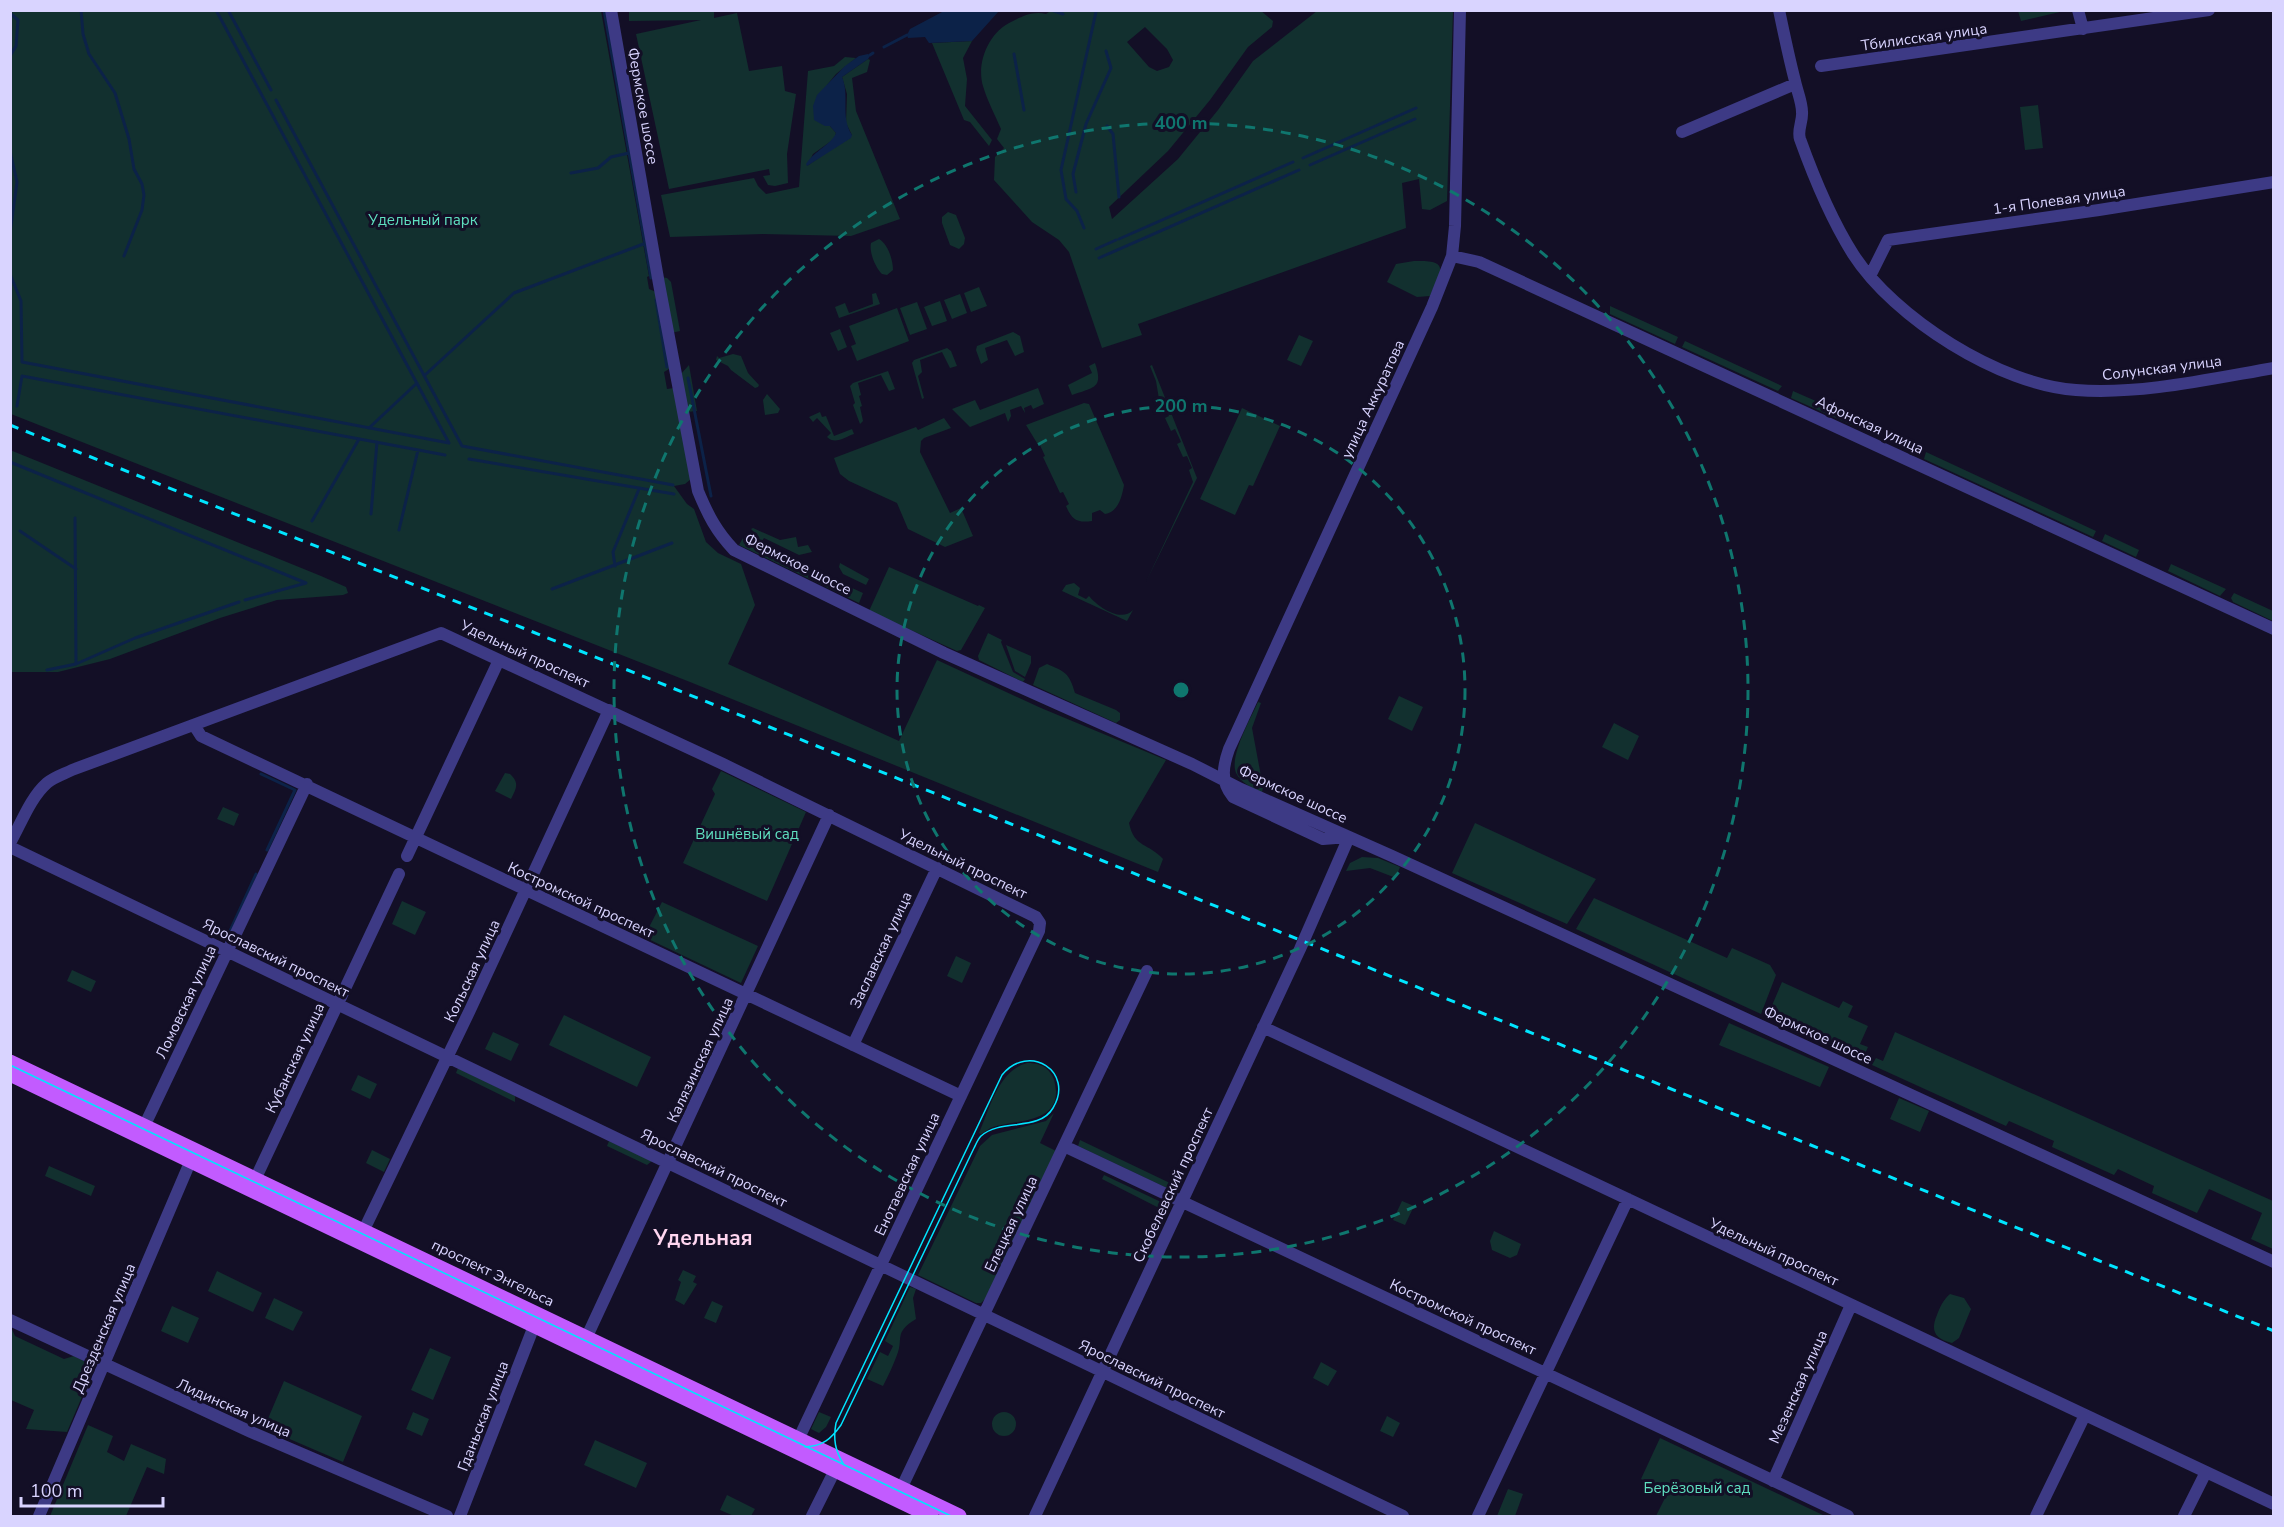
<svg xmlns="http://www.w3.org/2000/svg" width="2284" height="1527" font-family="'Nunito Sans',sans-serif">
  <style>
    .green { fill: #12302f; fill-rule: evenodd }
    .water { fill: #0c2248 }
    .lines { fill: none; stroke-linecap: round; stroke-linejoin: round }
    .stream { stroke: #0c2248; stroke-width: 3 }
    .minor { stroke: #3d3a85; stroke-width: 12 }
    .major { stroke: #c25bff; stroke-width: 15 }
    .tram { stroke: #00e5ff; stroke-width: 1.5 }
    .rail { stroke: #00e5ff; stroke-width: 3; stroke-dasharray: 9 8; stroke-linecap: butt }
    .ring { fill: none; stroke: #0f766e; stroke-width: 3; stroke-dasharray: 10 8 }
    .labels { text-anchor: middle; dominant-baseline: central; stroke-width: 6; stroke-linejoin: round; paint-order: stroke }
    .street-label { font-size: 15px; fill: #d9d4ff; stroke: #130f26 }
    .park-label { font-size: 15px; fill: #5fe0c0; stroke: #130f26 }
    .district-label { font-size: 21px; font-weight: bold; fill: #ffd6f0; stroke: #130f26 }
    .centre { fill: #0f766e; stroke: #130f26; stroke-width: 3 }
    .ring-label { font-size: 18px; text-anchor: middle; font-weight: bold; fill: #0f766e; stroke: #130f26; stroke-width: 6; stroke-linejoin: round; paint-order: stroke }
  </style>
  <rect width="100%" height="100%" fill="#130f26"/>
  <path class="green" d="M1052,10H1260L1273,21L1272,27L1248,47L1210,100L1168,151L1109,207L1112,219L1178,159L1218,110L1253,61L1317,11H1453L1447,201L1430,210L1422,209L1419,179L1402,183L1406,228L1138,324L1142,335L1102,348L1069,252L1059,240L1032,222L994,180L995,157L1004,148L997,139L1001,129C995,115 987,100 983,86C976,63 989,32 1011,22C1023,16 1033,11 1046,14ZM1145,27L1167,49L1173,60L1169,67L1157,71L1149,67L1127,42Z
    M10,11H601L649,276L647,277L649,289L656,292L669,366V369L664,372L667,389L674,388L691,479L685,484L674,486L687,504L694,509L706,542L718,553L741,564L755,605L728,664L899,741L937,660L1041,708L1166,760L1129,823C1134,848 1149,843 1163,859L1158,872L690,682L11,414Z
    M629,11H714V18L737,13L749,71L782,66L785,91L796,94L787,154L788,183L775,186L768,185L763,176L770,175L769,169L669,189L636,34L701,20L629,21Z
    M2018,11V10L2064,11L2021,21Z
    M972,41L963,58L967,79L965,106L992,140L989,146L970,122L964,120L932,43Z
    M845,57L856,58L836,74L827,85L830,126L836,133L834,139L813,154L807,166L852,135L846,123L847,94L842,77L868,59L870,60L867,72L852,78L856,111L900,219L851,236L763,234L670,237L661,195L754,178L758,186L766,194L799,187L808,71L834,66Z
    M2038,105L2043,148L2025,150L2020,107Z
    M948,212L956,215L965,238L964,244L959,249L950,245L942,223V217Z
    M879,239C888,244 893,260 893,270L887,275L882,274C875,267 869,252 871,243Z
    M1414,261C1450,260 1442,269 1430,296L1417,297L1387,282L1396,264Z
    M661,277L667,278L671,282L680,331L671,333Z
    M979,287L987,306L971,312L964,293Z
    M876,293L880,304L839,318L835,307L845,303L849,313L873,304L872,294Z
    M960,294L967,313L952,319L944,300Z
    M940,301L947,321L932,326L924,307Z
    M917,302L927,329L910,335L900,308Z
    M1610,306L1678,337L1675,344L1610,314Z
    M897,308L909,341L857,361L851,346L856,344L849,326Z
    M840,329L847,347L838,351L830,333Z
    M1013,332L1020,336L1024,352L1015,356L1007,340L985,348L988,360L981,364L976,350L977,346Z
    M1299,335L1313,341L1301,366L1287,360Z
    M1685,341L1782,386L1778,391L1682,347Z
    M947,348L951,351L957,366L950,368L942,352L920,360L922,372L918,376L924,398L922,399L912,363L914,360Z
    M733,354L741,356L748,373L759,385L758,387L755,388L731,370L728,366L716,360L717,356L719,358Z
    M1095,363C1104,389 1093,387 1072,395L1068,385L1092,373L1089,366Z
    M689,365L697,411L687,412L680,375Z
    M1152,365L1197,478L1146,582L1193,482L1189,470L1192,468L1187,456L1183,457L1177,444L1181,442L1175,429L1171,431L1165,418L1169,416L1164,404L1160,405L1156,381L1150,366Z
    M888,371L895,389L889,391L881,375L858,383L861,395L859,396L862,406L860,407L863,421L860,424L853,405L855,403L850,386L853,383Z
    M1038,388L1044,404L1033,409L1031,405L1024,408L1025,413L1021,406L1010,410L1011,416L1008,422L1005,413L970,427L952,409L975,400L980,410Z
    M1793,391L1859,420L1856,427L1791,398Z
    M767,394L780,409L778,413L765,415L763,400Z
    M1084,403L1089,404L1124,485C1122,497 1118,512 1105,514L1100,510L1092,513V521C1077,523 1072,520 1066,506L1069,504L1063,492L1060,493L1043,457L1045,456L1039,443H1037L1026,425Z
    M1242,408L1280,426L1253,486L1249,485L1235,515L1200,499Z
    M820,412L822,417L826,416L834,436L852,429L854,434C845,437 835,445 827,437L831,433L817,418L813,422L809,417Z
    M944,418L951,428L924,438L921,441L920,452L950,513L961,508L973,536L945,547L908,529L897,503L849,481L840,474L834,458L916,427L918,430Z
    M10,450L321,576L346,587L348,593L343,595L277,600L220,618L110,659L58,672H11Z
    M1926,452L2096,531L2093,537L1924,459Z
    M753,528L780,540L796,537L798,547L808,545L812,552L799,555L764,538L762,541L757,538L758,536L751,529Z
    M2105,534L2139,550L2136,557L2102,541Z
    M743,538L863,593L859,603L739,545Z
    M840,563L869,579L866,585L843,574L839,567Z
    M2171,564L2226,589L2220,596L2168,571Z
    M889,567L978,606L979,605L985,608L961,650L957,651L869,611Z
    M1074,583L1080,588L1078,595L1086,599L1089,596C1098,607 1121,623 1133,610L1127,621L1062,591L1066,585Z
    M2234,593L2273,611V621L2233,602L2231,598Z
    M988,633L1002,640L1001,642L1013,672L1025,679L1023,682L979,660L978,656Z
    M1006,645L1031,656V663L1025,677L1015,671Z
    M1047,664C1066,672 1069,673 1075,693L1116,710L1120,713V720L1116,723L1033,685L1039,668Z
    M1399,696L1423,707L1412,731L1388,719Z
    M1258,702L1261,703L1252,728L1263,787L1262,793C1253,788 1241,783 1236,773C1229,756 1251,718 1258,702Z
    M1614,723L1639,736L1628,760L1602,747Z
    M721,771L806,812L767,901L683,863L715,794L712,789Z
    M505,773L510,774C520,783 516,789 511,799L495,791Z
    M223,807L239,814L234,826L217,819Z
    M1475,823L1596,879L1567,924L1452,873Z
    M1362,857L1378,858L1400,867L1396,878L1370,868L1346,871L1350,863Z
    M1594,898L1727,958L1732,948L1770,965L1776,975L1761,1014L1576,929Z
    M402,901L426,912L415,935L392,924Z
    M662,902L758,946L741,983L644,937Z
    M956,956L971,963L962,983L947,976Z
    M72,970L96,981L91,992L67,981Z
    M1782,982L1839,1008L1843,1001L1853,1006L1848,1017L1868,1026L1860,1044L1868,1047L1862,1060L1767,1017Z
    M564,1015L651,1057L637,1087L549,1045Z
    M1729,1023L1829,1067L1820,1087L1719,1045Z
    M493,1032L519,1044L511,1061L485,1049Z
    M1895,1032L2273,1201V1249L2251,1239L2262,1213L2209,1189L2197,1213L2152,1193L2154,1186L2118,1169L2114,1175L2052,1147L2054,1141L2009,1121L2006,1126L1872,1065L1876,1058L1883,1061Z
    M1027,1063C1036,1063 1046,1065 1051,1074C1055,1079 1055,1085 1056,1091C1057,1124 1014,1120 993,1127C989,1128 985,1132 981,1134L979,1133C990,1108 998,1071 1027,1063Z
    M458,1068L515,1096V1102L456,1073Z
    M358,1075L377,1084L370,1099L351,1090Z
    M1899,1098L1929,1111L1920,1132L1890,1119Z
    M1054,1113L1040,1143L1056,1151L986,1298L981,1303H976L918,1275L980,1146L992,1135L1046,1121Z
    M1080,1140L1172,1184L1169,1189L1078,1146Z
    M609,1141L652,1161L647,1165L607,1146Z
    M372,1150L390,1159L384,1172L366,1163Z
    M49,1166L95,1186L91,1196L45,1176Z
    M1104,1175L1161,1202L1165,1206L1163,1210L1102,1179Z
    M1402,1201L1414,1206L1405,1225L1393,1220Z
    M1494,1231L1521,1244L1517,1255L1510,1258L1492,1250L1490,1241Z
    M683,1270L696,1276L693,1282L697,1284L684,1305L675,1300L681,1282L678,1280Z
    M217,1271L262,1293L253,1312L208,1291Z
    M910,1287L916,1289L913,1298L916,1319C893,1333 904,1338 897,1355C893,1366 888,1376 883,1386L867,1379L880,1352L888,1356L893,1346L885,1341Z
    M1950,1294L1964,1298L1971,1309L1959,1338L1952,1343C1935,1339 1930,1331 1937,1315C1940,1307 1943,1300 1950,1294Z
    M274,1298L303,1312L293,1331L265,1318Z
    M712,1301L723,1306L716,1323L704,1318Z
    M172,1306L199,1318L188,1343L161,1331Z
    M10,1325L15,1336L64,1359L74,1356L95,1366L67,1432L26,1429L34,1410L11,1400Z
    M430,1348L451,1357L433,1400L411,1390Z
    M1321,1362L1337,1371L1328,1386L1313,1378Z
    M284,1381L362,1416L343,1462L264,1428Z
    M413,1412L429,1419L422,1436L406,1429Z
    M819,1412L831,1417L826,1427L819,1433L811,1429Z
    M992 1424a12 12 0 1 1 24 0a12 12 0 1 1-24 0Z
    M1387,1416L1400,1423L1393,1437L1380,1431Z
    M88,1425L113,1436L107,1452L124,1461L131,1444L166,1459L164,1474L147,1467L126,1516H50Z
    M1660,1438L1825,1516H1656L1668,1492L1641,1479Z
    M595,1440L647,1463L636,1488L584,1465Z
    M1508,1489L1523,1494L1515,1516H1497Z
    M727,1495L755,1509L751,1516H734L720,1510Z"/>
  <path class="water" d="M944,11V10L999,11L972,41L929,43L925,37L908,38L907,35L910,29Z
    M868,54L870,56L868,59L842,77C850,96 840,117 852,135L851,138L807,166L806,164C814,151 832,144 836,133L830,126H825L814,120L813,106L817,95L845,66L859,56Z"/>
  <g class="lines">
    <path class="stream" d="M81,10L83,34L89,54L115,93L129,139L134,169L142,184L144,195L142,210L124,256
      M228,10L271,90
      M604,10L651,278
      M1051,10L1063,14
      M10,13L18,20L16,46L10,56
      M884,47L907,35
      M1014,54L1024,110
      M870,55L873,53
      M276,100L462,446L673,485
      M1107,126L1113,134L1119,197
      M10,151L17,182L10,233
      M1303,158L1416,108
      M1310,165L1415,119
      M571,173L598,168L611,157L629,153
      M1076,192L1073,174L1086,124L1111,68L1106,51
      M1084,228L1077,211L1066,199L1061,170L1096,12
      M1119,239L1293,162
      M1096,249L1116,240
      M1099,258L1299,170
      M10,274L21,301L22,362L449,443L216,10
      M656,300L667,367
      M425,375L514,293L646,243
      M688,378L711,496
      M17,406L22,376L445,455
      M369,428L417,383
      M469,459L674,494
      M10,462L306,583L245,600
      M371,514L377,442
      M75,518L76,663
      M312,521L359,439
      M399,530L418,450
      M20,531L76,569
      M615,566L613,552L639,489
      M552,589L672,543
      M47,670L76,664L135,638L239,602
      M261,774L295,790L267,850
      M229,933L256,874"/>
    <path class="minor" d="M611,10L659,284L698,491C708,515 716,531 734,550L944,653L1192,764L1241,789L1392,856L2274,1262
      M1779,10C1784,34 1789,58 1795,81C1797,91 1802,102 1802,112C1803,121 1797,130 1800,139C1814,178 1831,219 1853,254C1894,318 2000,385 2076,390C2140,395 2210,379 2274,368
      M2078,10L2083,29
      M1821,66L2209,10
      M1682,132L1795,84
      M1452,256L1479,262L2274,629
      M1870,276L1888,240L2099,210L2274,182
      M194,725L201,736L961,1096
      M1348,837L1323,839L1233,797C1220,781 1223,766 1229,749L1432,307L1452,256L1455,226L1460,10
      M10,843C21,824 30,798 47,783C54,777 64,774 72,770L441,633L723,764L1036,917L1040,923L1039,931L798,1440
      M10,847L1403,1516
      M407,856L499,660
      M1263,1027L2274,1504
      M853,1045L937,868
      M141,1133L307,784
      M1064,1146L1848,1516
      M252,1186L399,874
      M360,1238L470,1010L609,710
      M10,1320L251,1432L447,1516
      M583,1345L829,815
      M1773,1481L1851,1305
      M901,1489L1147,971
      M39,1516L194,1153
      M460,1516L534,1326
      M812,1516L835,1470
      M1035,1516L1300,949L1349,837
      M1478,1516L1628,1199
      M2036,1516L2085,1415
      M2184,1516L2206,1472"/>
    <path class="major" d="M10,1062L959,1516
      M10,1074L931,1516"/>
    <path class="tram" d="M10,1065L951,1516
      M805,1447C823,1446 831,1439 841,1425L974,1148C976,1144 978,1139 981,1136C1001,1118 1039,1132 1053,1108C1075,1072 1029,1042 1002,1075L836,1423C833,1439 835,1451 844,1465"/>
    <path class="rail" d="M10,425L498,618L2274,1331"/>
  </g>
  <g class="ring">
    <circle cx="1181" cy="690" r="284"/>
    <circle cx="1181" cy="690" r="567"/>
  </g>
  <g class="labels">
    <g class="street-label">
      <text transform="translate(1924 37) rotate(-8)">Тбилисская улица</text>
      <text transform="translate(643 106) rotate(80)">Фермское шоссе</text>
      <text transform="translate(2059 200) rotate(-8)">1-я Полевая улица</text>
      <text transform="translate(2162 368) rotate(-7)">Солунская улица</text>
      <text transform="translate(1373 399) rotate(-65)">улица Аккуратова</text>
      <text transform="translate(1870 425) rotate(25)">Афонская улица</text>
      <text transform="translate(798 564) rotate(27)">Фермское шоссе</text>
      <text transform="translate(525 654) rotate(25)">Удельный проспект</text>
      <text transform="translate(1293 794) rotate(25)">Фермское шоссе</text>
      <text transform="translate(963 864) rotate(26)">Удельный проспект</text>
      <text transform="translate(581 900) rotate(25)">Костромской проспект</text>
      <text transform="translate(881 950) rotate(-65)">Заславская улица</text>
      <text transform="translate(276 958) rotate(26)">Ярославский проспект</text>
      <text transform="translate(472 971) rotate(-65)">Кольская улица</text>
      <text transform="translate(186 1002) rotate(-65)">Ломовская улица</text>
      <text transform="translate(1818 1035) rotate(25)">Фермское шоссе</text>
      <text transform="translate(295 1058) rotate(-65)">Кубанская улица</text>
      <text transform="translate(700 1060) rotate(-65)">Калязинская улица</text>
      <text transform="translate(714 1168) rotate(26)">Ярославский проспект</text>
      <text transform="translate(907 1174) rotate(-65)">Енотаевская улица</text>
      <text transform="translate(1173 1185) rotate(-65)">Скобелевский проспект</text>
      <text transform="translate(1011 1224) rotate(-65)">Елецкая улица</text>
      <text transform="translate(1774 1252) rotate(25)">Удельный проспект</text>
      <text transform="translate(493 1273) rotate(26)">проспект Энгельса</text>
      <text transform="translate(1463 1317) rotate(25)">Костромской проспект</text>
      <text transform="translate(104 1328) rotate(-67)">Дрезденская улица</text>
      <text transform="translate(1152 1379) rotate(26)">Ярославский проспект</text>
      <text transform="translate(1798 1387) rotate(-66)">Мезенская улица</text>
      <text transform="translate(234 1408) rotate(24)">Лидинская улица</text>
      <text transform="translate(483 1416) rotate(-69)">Гданьская улица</text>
    </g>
    <g class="park-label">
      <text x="423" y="220">Удельный парк</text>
      <text x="747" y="834">Вишнёвый сад</text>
      <text x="1697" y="1488">Берёзовый сад</text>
    </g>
    <g class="district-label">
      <text x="703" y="1238">Удельная</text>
    </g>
  </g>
  <circle cx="1181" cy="690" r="9" class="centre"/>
  <g class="ring-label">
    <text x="1181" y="129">400 m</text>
    <text x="1181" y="412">200 m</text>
  </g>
  <rect width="2284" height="1527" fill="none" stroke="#d9d4ff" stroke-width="24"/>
  <path d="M21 1497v9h142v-9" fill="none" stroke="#d9d4ff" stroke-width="3"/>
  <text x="30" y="1497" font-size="18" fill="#d9d4ff" stroke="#130f26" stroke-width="4.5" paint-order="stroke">100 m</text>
</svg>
